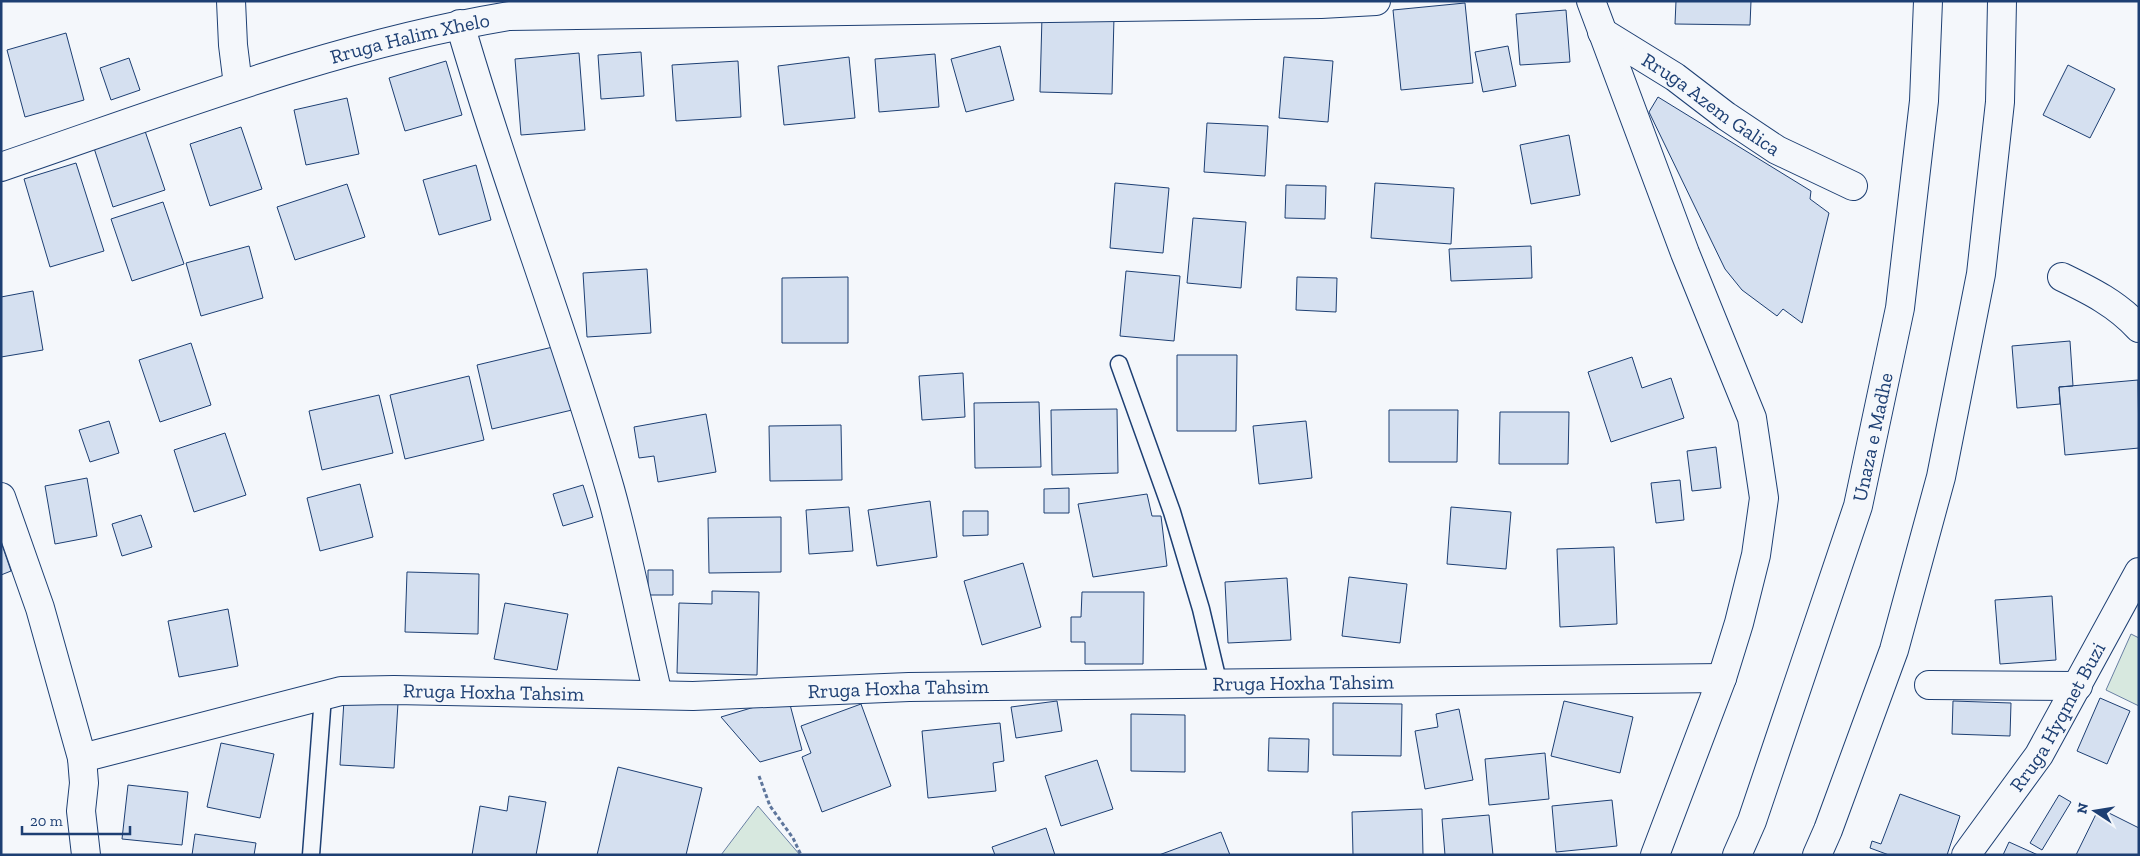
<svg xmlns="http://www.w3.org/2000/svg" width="2140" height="856" font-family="'Zilla Slab',serif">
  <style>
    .green { fill: #d7e8df; stroke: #687fa3 }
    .building { fill: #d5e0f0; stroke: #1d3f73 }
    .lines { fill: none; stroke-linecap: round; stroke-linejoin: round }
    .lane-casing { stroke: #1d3f73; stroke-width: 19 }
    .street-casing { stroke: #1d3f73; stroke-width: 30 }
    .secondary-casing { stroke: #1d3f73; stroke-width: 30 }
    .highway-casing { stroke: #1d3f73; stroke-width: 30 }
    .path { stroke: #5e769c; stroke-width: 3; stroke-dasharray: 4 2.5; stroke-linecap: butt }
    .lane { stroke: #f4f7fb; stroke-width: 16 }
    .street { stroke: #f4f7fb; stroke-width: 28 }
    .secondary { stroke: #f4f7fb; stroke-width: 28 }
    .highway { stroke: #f4f7fb; stroke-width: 28 }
    .labels { text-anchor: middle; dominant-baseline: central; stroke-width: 4; stroke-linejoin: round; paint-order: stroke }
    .street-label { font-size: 20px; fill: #1d3f73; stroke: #f4f7fb }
  </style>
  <rect width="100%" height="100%" fill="#f4f7fb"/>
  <path class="green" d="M2131,634L2139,638V706L2106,690Z
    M758,806L800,855H721Z"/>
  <path class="building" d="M1676,1H1751L1750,25L1675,24Z
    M1465,3L1473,83L1401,90L1393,10Z
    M1566,10L1570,62L1520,65L1516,14Z
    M1042,16L1114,17L1112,94L1040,92Z
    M66,33L84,100L25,117L7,50Z
    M1000,46L1014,100L966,112L951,59Z
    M1508,46L1516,86L1483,92L1475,52Z
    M641,52L644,96L601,99L598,55Z
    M579,53L585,130L521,135L515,59Z
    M935,54L939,107L879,112L875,59Z
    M849,57L855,118L784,125L778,66Z
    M1284,57L1333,61L1328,122L1279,118Z
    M129,58L140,90L111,100L100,68Z
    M446,61L462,115L405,131L389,78Z
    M738,61L741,117L676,121L672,65Z
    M2068,65L2115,89L2090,138L2043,115Z
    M1658,97L1811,191L1810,199L1829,213L1802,323L1783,309L1777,316L1742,290L1725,269L1649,112Z
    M347,98L359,154L306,165L294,110Z
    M1207,123L1268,126L1265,176L1204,172Z
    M241,127L262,189L210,206L190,144Z
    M144,128L165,190L113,207L93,145Z
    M1569,135L1580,195L1531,204L1520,145Z
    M76,163L104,251L50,267L24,179Z
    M476,165L491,220L439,235L423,180Z
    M1115,183L1169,188L1163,253L1110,248Z
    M1375,183L1454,188L1451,244L1371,238Z
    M347,184L365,237L295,260L277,207Z
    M1286,185L1326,186L1325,219L1285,218Z
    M163,202L184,264L132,281L111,219Z
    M1193,218L1246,222L1241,288L1187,283Z
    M249,246L263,298L201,316L186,263Z
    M1531,246L1532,278L1451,281L1449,249Z
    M647,269L651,333L587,337L583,273Z
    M1126,271L1180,276L1174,341L1120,336Z
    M848,277V343H782V278Z
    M1297,277L1337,278L1336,312L1296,310Z
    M33,291L43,350L1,357V297Z
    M2070,341L2073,386L2059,387L2060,404L2017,408L2012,346Z
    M191,343L211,405L160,422L139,360Z
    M557,346L572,410L492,429L477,365Z
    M1177,355H1237L1236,431H1177Z
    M1632,357L1642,388L1671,378L1684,418L1611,442L1588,372Z
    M963,373L965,417L922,420L919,376Z
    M469,376L484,440L405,459L390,395Z
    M2138,380L2139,448L2065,455L2059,387Z
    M379,395L393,453L322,470L309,411Z
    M1039,402L1041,467L975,468L974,403Z
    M1117,409L1118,473L1052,475L1051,410Z
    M1389,410H1458L1457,462H1389Z
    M1500,412H1569L1568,464H1499Z
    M706,414L716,472L658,482L654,456L639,458L634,427Z
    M109,421L119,453L90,462L79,430Z
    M1306,421L1312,478L1259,484L1253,426Z
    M841,425L842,480L770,481L769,426Z
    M225,433L246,495L194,512L174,450Z
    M1716,447L1721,488L1692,491L1687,451Z
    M87,478L97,536L55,544L45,486Z
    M1680,480L1684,520L1656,523L1651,483Z
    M360,484L373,537L320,551L307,498Z
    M583,485L593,517L563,526L553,494Z
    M1069,488V513H1044V489Z
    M1147,494L1152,516H1161L1167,566L1093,577L1078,504Z
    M930,501L937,557L877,566L868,510Z
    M849,507L853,551L809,554L806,510Z
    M1451,507L1511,512L1506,569L1447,564Z
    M963,511H988V535L963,536Z
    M141,515L152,547L122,556L112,524Z
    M781,517V572L709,573L708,518Z
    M1,542L11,571L1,575Z
    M1614,547L1617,624L1560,627L1557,549Z
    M1023,563L1041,627L982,645L964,581Z
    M648,570H673V595H648Z
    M407,572L479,574L478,634L405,632Z
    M1349,577L1407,584L1400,643L1342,636Z
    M1287,578L1291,640L1228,643L1225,582Z
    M712,591L759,592L757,675L677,673L679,603L712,604Z
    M1082,592H1144L1143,664H1085V642H1071V617H1081Z
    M2052,596L2056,660L2000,664L1995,600Z
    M505,603L568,614L557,670L494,659Z
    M228,609L238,666L179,677L168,621Z
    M788,697L802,750L760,762L721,717Z
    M2100,698L2130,711L2107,764L2077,751Z
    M344,700L398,703L394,768L340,765Z
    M1057,701L1062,731L1016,738L1011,707Z
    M1564,701L1633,717L1620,773L1551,756Z
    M1953,701L2011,703L2010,736L1952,734Z
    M1333,703L1402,704L1401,756L1333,755Z
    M861,704L891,786L822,812L802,757L811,753L801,726Z
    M1459,709L1473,780L1425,789L1415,731L1438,727L1436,714Z
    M1131,714L1185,715V772L1131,771Z
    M1000,723L1004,761L993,763L996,791L928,798L922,731Z
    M1269,738L1309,739L1308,772L1268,771Z
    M221,743L274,754L260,818L207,807Z
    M1545,753L1549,799L1489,805L1485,759Z
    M1097,760L1113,809L1061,826L1045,776Z
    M618,767L702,788L686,855H597Z
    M128,785L188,792L182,845L122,839Z
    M1900,794L1960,816L1947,855H1889L1870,848L1872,841L1881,844Z
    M2059,795L2071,802L2042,850L2030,843Z
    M509,796L546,802L536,855H472L480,806L507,811Z
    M1612,800L1617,846L1556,852L1552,806Z
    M2099,808L2139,828V855H2076Z
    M1422,809L1423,855H1353L1352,812Z
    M1489,815L1493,855H1445L1442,819Z
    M1046,828L1055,855H995L992,847Z
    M1221,832L1230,855H1159Z
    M195,834L256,843L254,855H192Z
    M2009,842L2038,855H2003Z"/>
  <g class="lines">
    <defs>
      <path id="lane" d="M1119,364L1172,512L1201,609L1219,685
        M311,855L323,696"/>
      <g id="street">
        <path d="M231,1L233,45L238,85"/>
        <path d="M460,24C505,181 565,332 610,489C629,557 642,627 658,695"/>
        <path id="s1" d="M1602,32L1675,77L1726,116L1777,150L1853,186"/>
        <path id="s2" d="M1,167C168,110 335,45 509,16L1321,4L1376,1"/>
        <path d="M2062,277C2091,291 2117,304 2139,328"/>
        <path d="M1,497L40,608L82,758L84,783L81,811L86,855"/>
        <path d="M1929,685L2078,686"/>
        <path id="s3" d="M82,758L341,691L394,690L693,696L909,687L1722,678"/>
        <path id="s4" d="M1966,855L2039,755L2139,572"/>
      </g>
      <path id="secondary" d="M1591,1L1685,253L1752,418L1764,498L1756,555L1739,623L1722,678L1655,855"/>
      <g id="highway">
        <path id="s5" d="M1737,855L1752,821L1858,506L1900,308L1924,101L1928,1"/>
        <path d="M1817,855L1828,830L1894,650L1941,477L1981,274L2000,102L2002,1"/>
      </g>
    </defs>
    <use href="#lane" class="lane-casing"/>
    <use href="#street" class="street-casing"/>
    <use href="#secondary" class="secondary-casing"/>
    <use href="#highway" class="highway-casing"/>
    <path class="path" d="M759,776L770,806L793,838L801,855"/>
    <use href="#lane" class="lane"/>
    <use href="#street" class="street"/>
    <use href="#secondary" class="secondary"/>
    <use href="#highway" class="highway"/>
  </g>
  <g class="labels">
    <g class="street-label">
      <text stroke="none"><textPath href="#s2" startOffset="429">Rruga Halim Xhelo</textPath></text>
      <text stroke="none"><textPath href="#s1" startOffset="131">Rruga Azem Galica</textPath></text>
      <text stroke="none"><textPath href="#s5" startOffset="440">Unaza e Madhe</textPath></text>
      <text stroke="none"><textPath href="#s3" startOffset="1230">Rruga Hoxha Tahsim</textPath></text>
      <text stroke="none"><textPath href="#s3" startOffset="825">Rruga Hoxha Tahsim</textPath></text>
      <text stroke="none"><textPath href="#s3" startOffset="420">Rruga Hoxha Tahsim</textPath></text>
      <text stroke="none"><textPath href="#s4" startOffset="166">Rruga Hyqmet Buzi</textPath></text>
    </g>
  </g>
  <rect width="2140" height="856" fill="none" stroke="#1d3f73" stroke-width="5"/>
  <g transform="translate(2095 811) rotate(282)" stroke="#f4f7fb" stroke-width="4" paint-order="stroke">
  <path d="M0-4L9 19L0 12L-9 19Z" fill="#1d3f73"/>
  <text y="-8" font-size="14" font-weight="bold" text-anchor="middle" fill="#1d3f73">N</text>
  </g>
  <path d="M22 826v8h108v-8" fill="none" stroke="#1d3f73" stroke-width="2.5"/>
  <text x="30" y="826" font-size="15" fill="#1d3f73" stroke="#f4f7fb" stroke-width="4" paint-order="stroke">20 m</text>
</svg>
